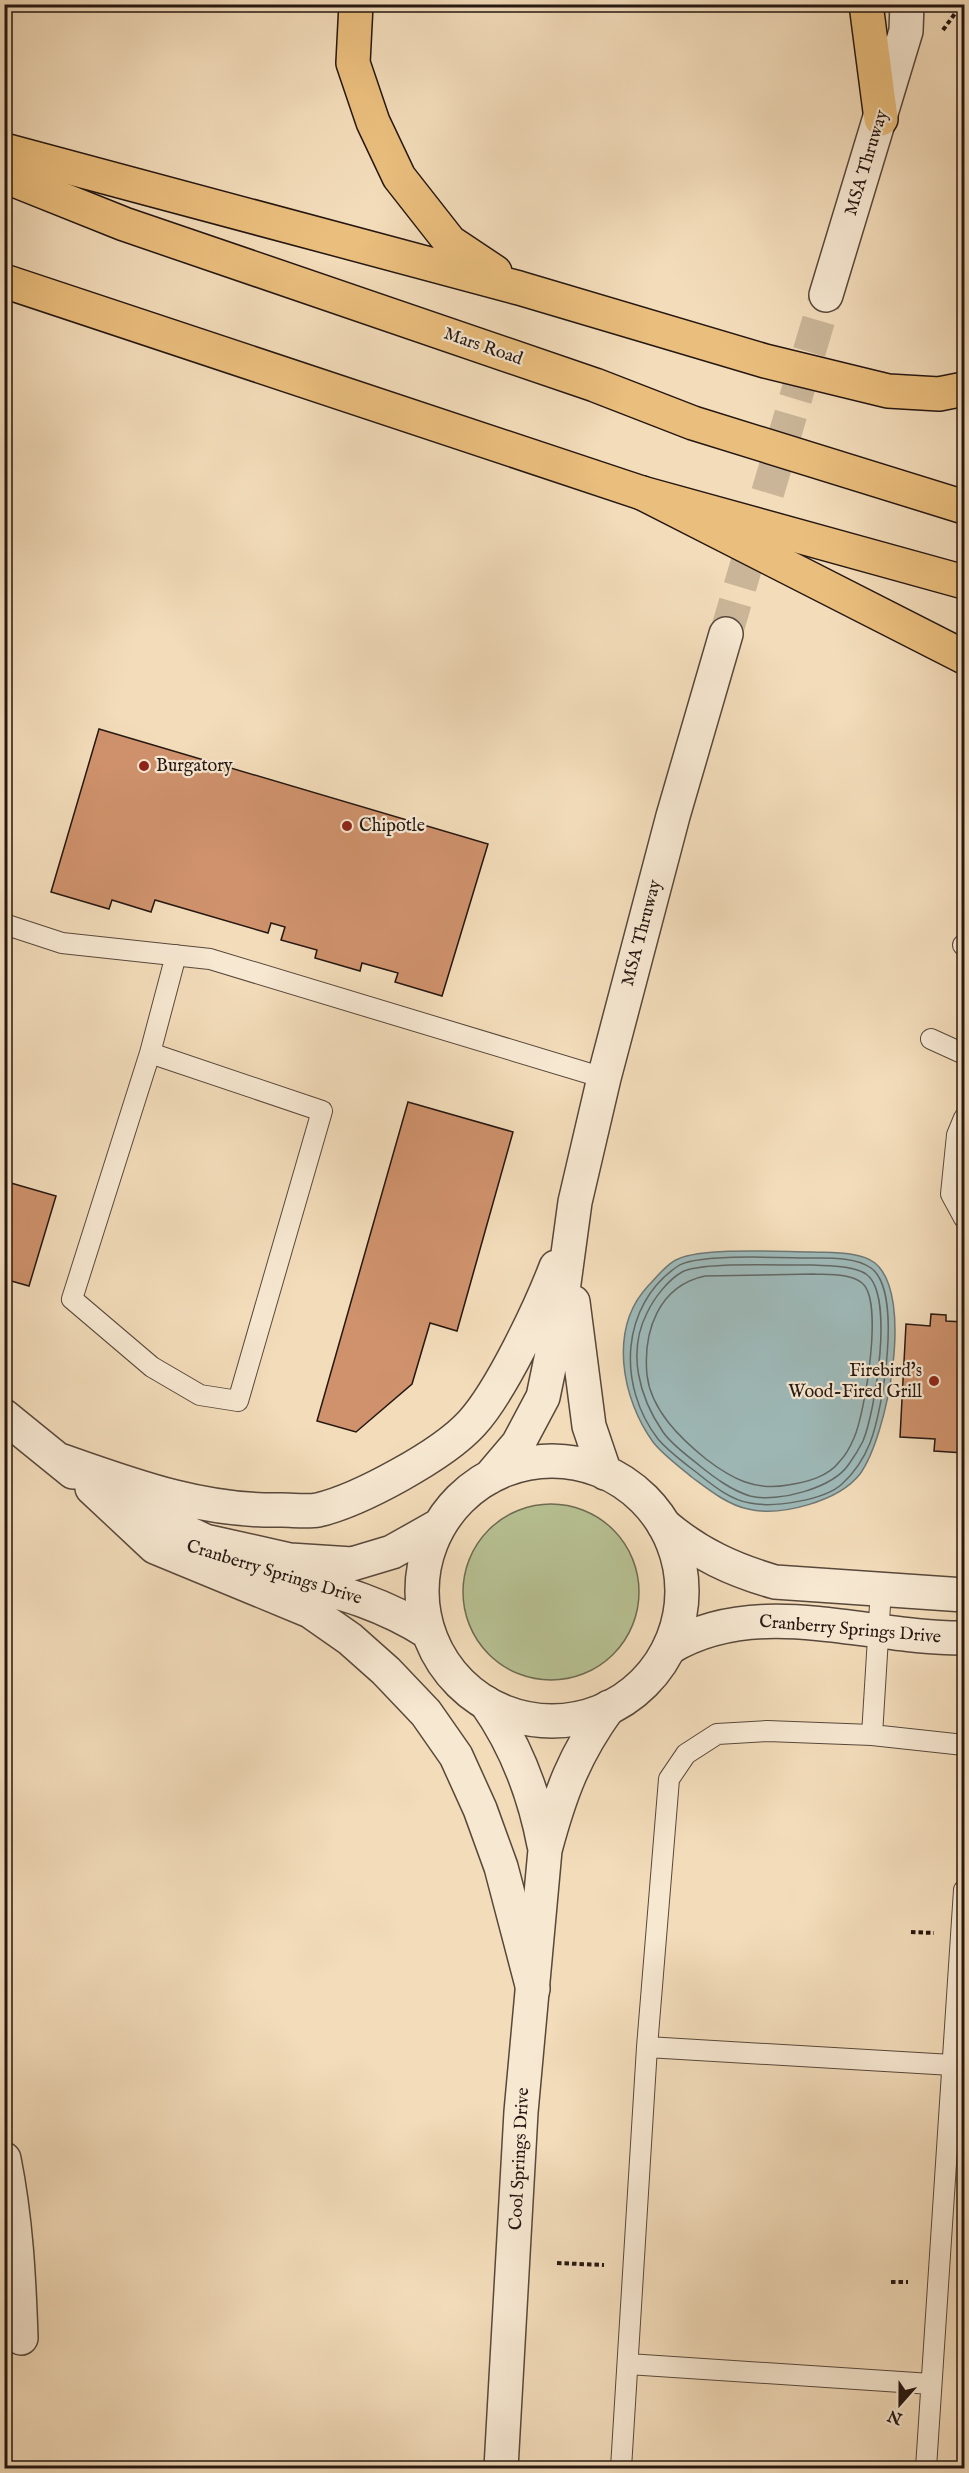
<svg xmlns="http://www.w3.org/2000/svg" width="969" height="2473" font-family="'IM FELL English',serif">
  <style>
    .green { fill: #b7c193; stroke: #6e6c52; stroke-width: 1.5 }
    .water { fill: #9eb9b8; stroke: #6e7875; stroke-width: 1.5 }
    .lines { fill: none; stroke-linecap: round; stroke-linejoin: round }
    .shore { stroke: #626864; stroke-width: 1.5 }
    .building { fill: #cf926c; stroke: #251711; stroke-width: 1.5 }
    .tertiary-tunnel { stroke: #cab598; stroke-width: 33; stroke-dasharray: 33 16; stroke-linecap: butt }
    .service-casing { stroke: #58483b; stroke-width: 22 }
    .minor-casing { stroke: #58483b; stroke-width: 36 }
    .tertiary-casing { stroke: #58483b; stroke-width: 36 }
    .primary-casing { stroke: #251711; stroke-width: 36 }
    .motorway-casing { stroke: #251711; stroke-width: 36 }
    .path { stroke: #251711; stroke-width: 4; stroke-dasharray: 4.5 3; stroke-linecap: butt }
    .service { stroke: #f7e8d2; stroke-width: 20 }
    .minor { stroke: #f7e8d2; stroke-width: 33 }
    .tertiary { stroke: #f7e8d2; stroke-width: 33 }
    .primary { stroke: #eabe7d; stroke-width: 33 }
    .motorway { stroke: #eabe7d; stroke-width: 33 }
    .poi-dot { fill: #8f2418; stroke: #f7e8d2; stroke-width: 2 }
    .labels { text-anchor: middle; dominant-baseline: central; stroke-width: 4.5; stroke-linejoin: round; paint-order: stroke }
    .street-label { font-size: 18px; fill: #251711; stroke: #f7e8d2 }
    .poi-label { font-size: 18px; fill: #251711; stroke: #f7e8d2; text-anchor: start }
  </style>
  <rect width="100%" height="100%" fill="#f3dcba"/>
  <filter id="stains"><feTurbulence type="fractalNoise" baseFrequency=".00333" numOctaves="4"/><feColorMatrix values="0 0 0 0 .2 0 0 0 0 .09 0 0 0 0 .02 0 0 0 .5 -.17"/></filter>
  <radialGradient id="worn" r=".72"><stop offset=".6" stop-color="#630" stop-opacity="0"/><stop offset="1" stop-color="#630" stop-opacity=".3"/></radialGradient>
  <path class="green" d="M463 1592a88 88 0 1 1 176 0a88 88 0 1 1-176 0Z"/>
  <path class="water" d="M813,1252C831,1253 860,1251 875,1263C915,1296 887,1437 860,1474C839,1501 781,1517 748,1509C728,1505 709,1490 693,1478C680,1467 663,1455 653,1442C622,1399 608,1329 648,1286C656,1278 667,1263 678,1259C706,1247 780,1252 813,1252Z"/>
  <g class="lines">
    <path class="shore" d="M813,1258C830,1258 856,1257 871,1268C903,1291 883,1410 870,1443C864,1458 854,1473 842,1484C825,1500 773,1508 750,1503C730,1500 711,1484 696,1472C683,1462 668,1451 658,1439C617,1386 620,1305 678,1266C697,1253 786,1258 813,1258Z
      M813,1265C829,1266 852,1265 866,1274C895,1294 875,1412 863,1441C859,1449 854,1457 849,1464C833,1488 778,1503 750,1496C731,1490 715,1478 700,1466C688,1456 672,1445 663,1432C639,1397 627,1352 647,1313C654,1298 668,1280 682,1272C703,1261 786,1266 813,1265Z
      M813,1274C827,1275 850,1273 862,1283C884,1300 865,1413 854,1438C851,1445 846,1455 840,1461C828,1477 807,1482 788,1485C755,1491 732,1479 706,1459C680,1438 651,1410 647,1375C643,1332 658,1286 705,1276Z"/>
  </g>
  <path class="building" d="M99,729L488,844L442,996L395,982L398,973L362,963L360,971L315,958L317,950L281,940L285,927L271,923L268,933L155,900L151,912L112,900L109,909L51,892Z
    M408,1102L513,1132L457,1331L430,1323L412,1384L356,1432L317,1421Z
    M4,1181L56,1196L29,1286L4,1279Z
    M931,1314L946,1315V1321L964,1322V1453L934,1451L935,1439L900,1437L906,1324L930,1326Z"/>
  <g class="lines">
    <path class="tertiary-tunnel" d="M726,634L826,295"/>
    <defs>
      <path id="service" d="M4,924L62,943L210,959L604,1078
        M963,945L964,946
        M931,1039L964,1054
        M150,1053L322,1111L238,1401L200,1395L152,1367L72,1299L150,1053L176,955
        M964,1118L957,1135L951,1194L964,1218
        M872,1735L964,1745
        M647,2047L952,2065
        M628,2364L931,2384
        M621,2468L647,2047L669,1779L686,1754L717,1734L767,1731L872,1735L881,1589
        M926,2468L964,1890"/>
      <path id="minor" d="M664,1525C698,1554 733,1570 775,1582L964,1595
        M669,1648C758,1594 867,1639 964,1638
        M486,1703C517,1747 534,1793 544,1845
        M4,2159C16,2219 19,2278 21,2338
        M501,2468L521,2112L545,1850C560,1794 574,1755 609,1707"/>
      <path id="tertiary" d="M826,295L906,31L907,4
        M573,1302L589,1426L605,1473
        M4,1416L73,1472
        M57,1459C131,1485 202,1512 282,1510C293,1510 307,1512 318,1510C360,1500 443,1455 472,1423C501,1391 540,1309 556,1267
        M422 1591a130 130 0 1 1 260 0a130 130 0 1 1-260 0Z
        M490,1477L518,1444L543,1397L559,1320L575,1202L604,1078L673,816L726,634
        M92,1488L155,1547L310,1611L350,1639L386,1671L426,1713L456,1756L480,1809L501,1867L533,1989
        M121,1501L205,1541L290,1560L352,1564L392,1552L440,1525
        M242,1565C309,1586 369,1594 429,1633"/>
      <path id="primary" d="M4,176L124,224L595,385L693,423L964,507
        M4,281L642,493L964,582"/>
      <path id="motorway" d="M356,4L353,63L373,122L399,177L450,242L495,272
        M866,4L881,119
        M4,150L519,288L765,361L888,391L939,394L964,389
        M642,493L964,657"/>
    </defs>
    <use href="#service" class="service-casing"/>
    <use href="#minor" class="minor-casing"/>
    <use href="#tertiary" class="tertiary-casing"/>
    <use href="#primary" class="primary-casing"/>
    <use href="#motorway" class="motorway-casing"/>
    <path class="path" d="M943,30L962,4
      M911,1932L934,1933
      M557,2263L604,2265
      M891,2282H908"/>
    <use href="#service" class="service"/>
    <use href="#minor" class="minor"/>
    <use href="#tertiary" class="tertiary"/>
    <use href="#primary" class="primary"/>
    <use href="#motorway" class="motorway"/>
  </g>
  <g class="poi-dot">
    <circle cx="144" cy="766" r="6"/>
    <circle cx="347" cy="826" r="6"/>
    <circle cx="934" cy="1381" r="6"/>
  </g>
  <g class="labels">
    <g class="street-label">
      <text transform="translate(867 163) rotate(-73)">MSA Thruway</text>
      <text transform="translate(483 347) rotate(19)">Mars Road</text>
      <text transform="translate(642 933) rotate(-75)">MSA Thruway</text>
      <text transform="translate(274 1573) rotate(17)">Cranberry Springs Drive</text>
      <text transform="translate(850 1630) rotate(5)">Cranberry Springs Drive</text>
      <text transform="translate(520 2159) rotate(-87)">Cool Springs Drive</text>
    </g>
    <g class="poi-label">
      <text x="156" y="766">Burgatory</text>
      <text x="359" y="826">Chipotle</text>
      <text x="922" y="1371" text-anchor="end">Firebird's<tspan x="922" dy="21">Wood-Fired Grill</tspan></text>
    </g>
  </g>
  <rect width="969" height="2473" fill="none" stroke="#f3dcba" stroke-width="24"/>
  <rect x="6" y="6" width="957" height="2461" fill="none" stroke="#251711" stroke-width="3"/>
  <rect x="12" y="12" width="945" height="2449" fill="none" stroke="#251711" stroke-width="1.5"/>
  <g transform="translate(900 2404) rotate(201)" stroke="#f7e8d2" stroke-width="4.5" paint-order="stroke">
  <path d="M0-4.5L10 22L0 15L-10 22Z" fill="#251711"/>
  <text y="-9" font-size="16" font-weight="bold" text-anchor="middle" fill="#251711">N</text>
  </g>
  <rect width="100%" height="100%" filter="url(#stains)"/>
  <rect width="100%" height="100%" fill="url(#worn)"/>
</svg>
